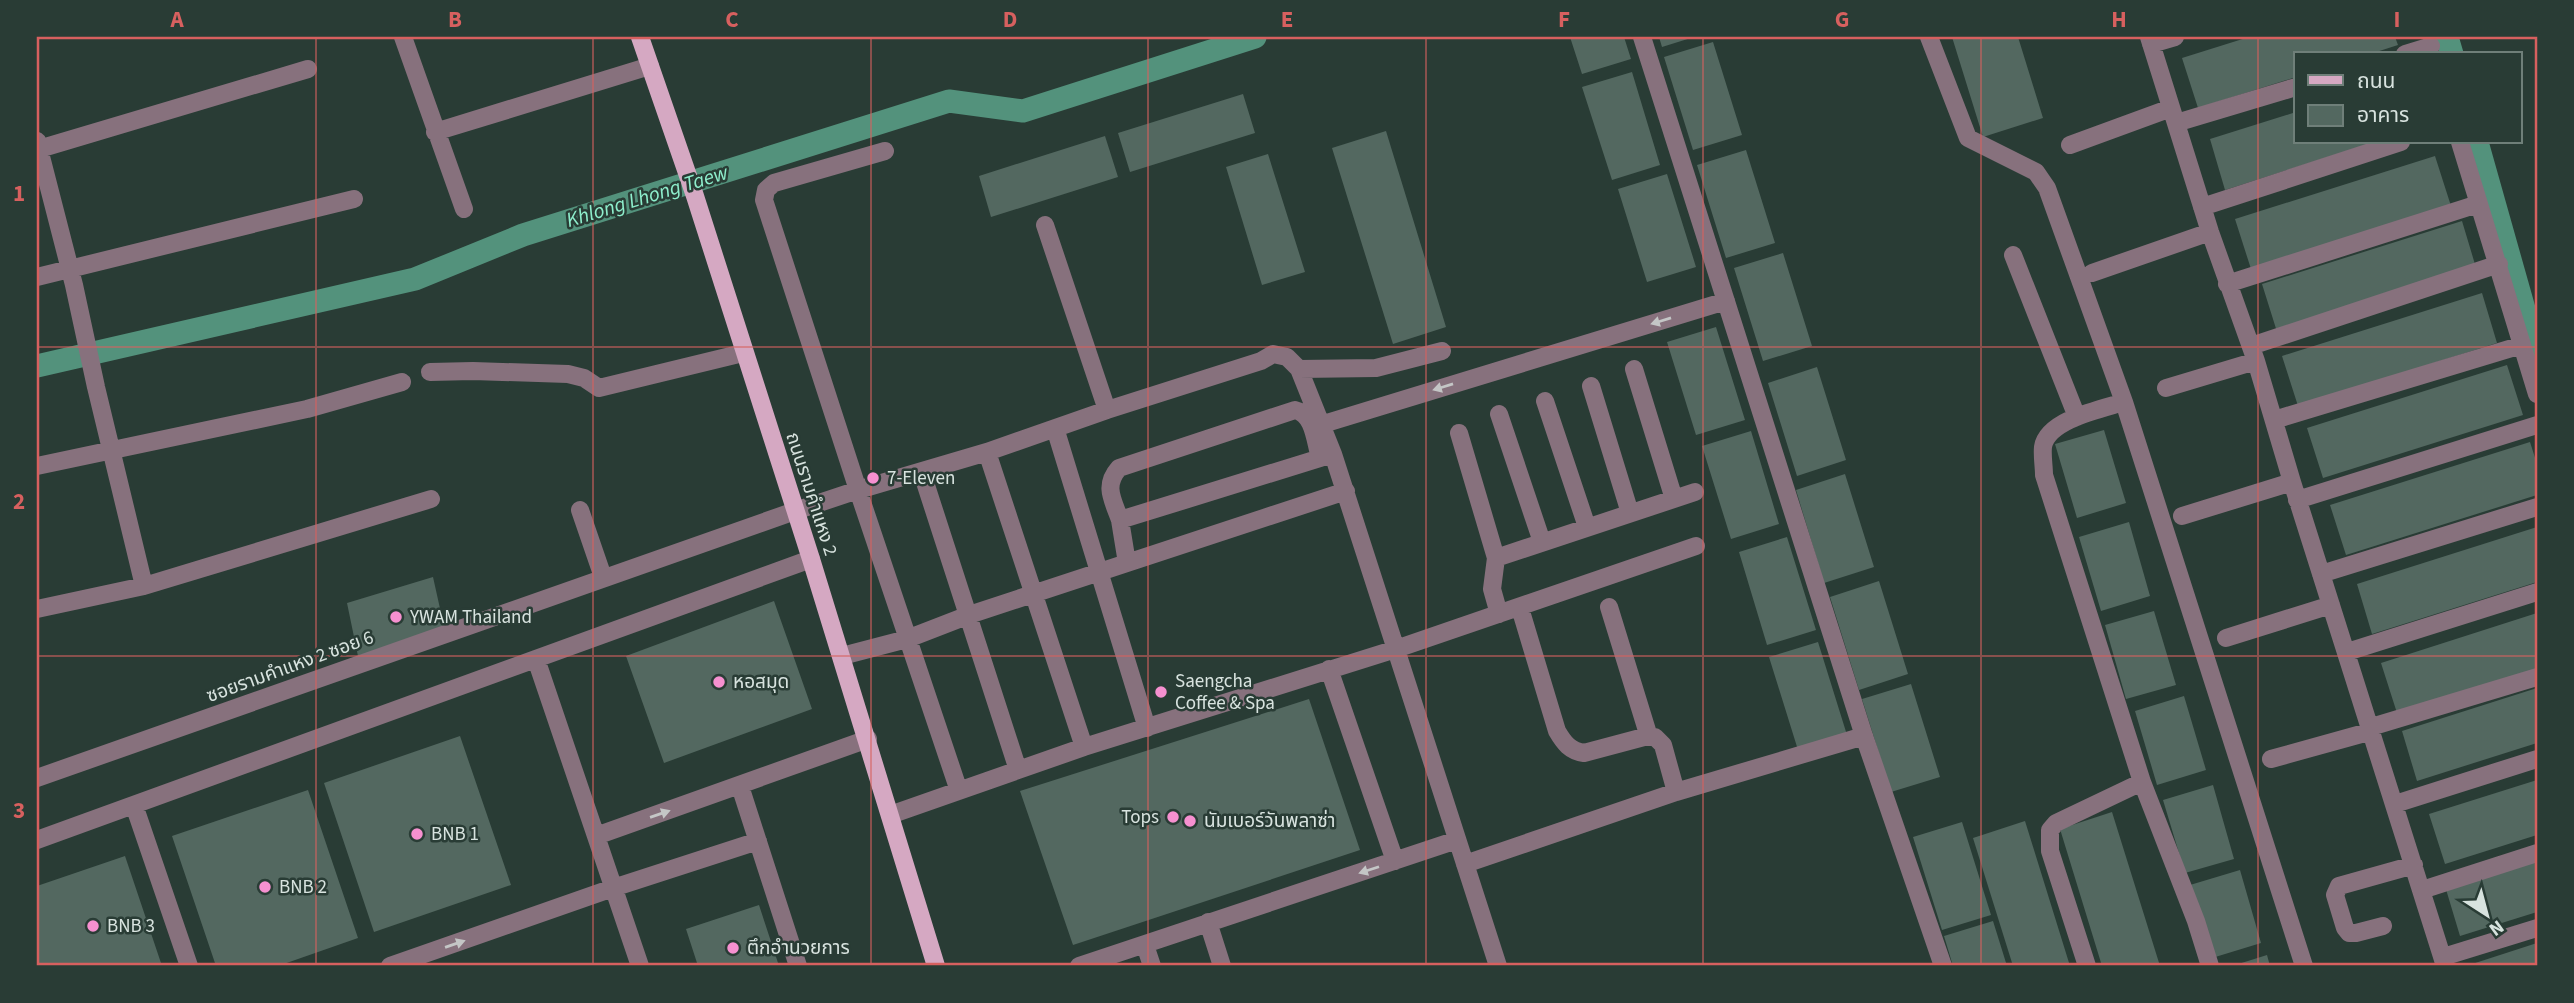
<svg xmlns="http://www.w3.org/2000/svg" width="2574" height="1003" font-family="'Source Sans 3','Noto Sans Thai',sans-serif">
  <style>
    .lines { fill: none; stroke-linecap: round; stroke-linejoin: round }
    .canal { stroke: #53927c; stroke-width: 23 }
    .building { fill: #536860 }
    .minor { stroke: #87717d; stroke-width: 18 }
    .major { stroke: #d5a8c2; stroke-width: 18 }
    .oneway { fill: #c4c6c6 }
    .grid { fill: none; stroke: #d7605f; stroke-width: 2; stroke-opacity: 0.55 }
    .poi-dot { fill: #f690d0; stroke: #293c35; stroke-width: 2.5 }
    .labels { text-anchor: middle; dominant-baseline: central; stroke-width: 5; stroke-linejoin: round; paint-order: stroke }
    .poi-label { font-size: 19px; fill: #d8e3df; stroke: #293c35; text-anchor: start }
    .street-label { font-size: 19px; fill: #d8e3df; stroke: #293c35 }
    .water-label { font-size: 21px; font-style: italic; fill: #8eeecc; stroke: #293c35 }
    .neatline { fill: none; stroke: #d7605f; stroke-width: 2.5 }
    .grid-label { font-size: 23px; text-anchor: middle; font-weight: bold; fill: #d7605f }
  </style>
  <rect width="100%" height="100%" fill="#293c35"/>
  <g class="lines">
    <path class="canal" d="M2447,37L2452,54
      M2477,142L2537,355
      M37,366L415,279L523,235L949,101L1023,111L1255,37"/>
  </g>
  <path class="building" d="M1570,37H1624L1631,59L1582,74Z
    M1659,37H1694L1662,47Z
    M1952,37H2018L2043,118L1983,137Z
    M2249,37H2395L2398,45L2370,54H2296V77L2198,108L2182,58Z
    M1713,42L1742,135L1693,150L1664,57Z
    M1632,72L1660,165L1612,180L1582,87Z
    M1243,94L1255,133L1130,172L1118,133Z
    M2296,112V142H2375L2225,190L2210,139Z
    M1386,131L1446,327L1393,344L1332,148Z
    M1105,136L1118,177L991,217L979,176Z
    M1746,150L1775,243L1726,258L1697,165Z
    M1268,154L1305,272L1262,285L1226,167Z
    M2435,156L2451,206L2251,269L2235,219Z
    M1667,174L1696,267L1647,282L1618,189Z
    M2462,221L2477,271L2278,335L2262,284Z
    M1783,253L1812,346L1763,361L1734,268Z
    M2482,293L2497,343L2298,406L2282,356Z
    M1716,327L1745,420L1696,435L1667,342Z
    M2507,365L2523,415L2323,478L2307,428Z
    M1817,367L1846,460L1797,476L1768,383Z
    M2104,430L2126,503L2077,518L2055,444Z
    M1751,431L1779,524L1731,539L1702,446Z
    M2530,442L2537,464V495L2346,555L2330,505Z
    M1845,474L1874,567L1824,583L1796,490Z
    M2129,522L2150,596L2101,611L2079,537Z
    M2537,527V582L2372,634L2357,584Z
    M1787,537L1816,630L1767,645L1739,552Z
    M433,577L445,631L359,661L347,603Z
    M1879,581L1908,674L1859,690L1830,597Z
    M774,601L812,709L664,763L626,656Z
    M2154,611L2176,685L2126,699L2105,625Z
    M2537,613V669L2397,713L2381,663Z
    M1818,642L1847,735L1798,750L1769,657Z
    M1911,684L1940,777L1891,792L1862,699Z
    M2537,688V743L2417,781L2402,731Z
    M2184,696L2206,770L2157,785L2135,711Z
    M1309,699L1360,850L1073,945L1020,791Z
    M460,736L511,885L374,932L324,783Z
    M2537,780V835L2445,864L2429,814Z
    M2213,785L2234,859L2185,873L2163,800Z
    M308,790L358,938L278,966H216L172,836Z
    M2112,812L2160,966H2102L2060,829Z
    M2025,821L2070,966H2013L1973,838Z
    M1962,822L1991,915L1942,930L1913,837Z
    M125,856L162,966H37V886Z
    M2537,857V912L2460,936L2445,886Z
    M2240,870L2261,943L2212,958L2190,885Z
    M759,905L779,966H698L686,929Z
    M1993,921L2007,966H1953L1944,936Z
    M2537,943V966H2466Z
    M2267,955L2270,966H2232Z"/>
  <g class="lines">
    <path class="minor" d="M403,37L464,209
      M1642,37L1864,736L1943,966
      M1929,37L1968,138L2036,172L2047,188L2124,402L2304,966
      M2149,37L2210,232L2256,361L2292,482L2445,966
      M2151,44L2175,37
      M2405,54L2431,46
      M2176,123L2296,87
      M435,132L650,66
      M37,141L74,285L96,387L144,586
      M2460,142L2537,394
      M2070,145L2171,108
      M39,149L308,69
      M885,151L774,183L766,190L764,200L858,490L959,791
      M2202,207L2401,142
      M1045,225L1107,410
      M2013,255L2077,417
      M2092,273L2210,232
      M37,277L354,199
      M2227,284L2478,204
      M2251,346L2499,264
      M1299,369L1376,368L1442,351
      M1634,369L1674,499
      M430,372L473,371L568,374L584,378L599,388L743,353
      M1591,386L1630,513
      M2166,388L2256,361
      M1545,401L1587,527
      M2124,402C2101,409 2047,420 2043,447C2042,456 2044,466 2044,475L2142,782L2196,921L2210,966
      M1499,414L1542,542
      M2274,420L2522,345
      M1320,425L1726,301
      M1055,428L1147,728
      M1459,433L1496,558L1492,589L1499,614
      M987,452L1084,747
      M37,466L307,409L402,382
      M922,473L1018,770
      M2297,500L2537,425
      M580,510L603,577
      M2182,516L2292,482
      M1120,520C1113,500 1103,486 1119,468L1295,410C1314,414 1315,441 1320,458
      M1496,558L1695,492
      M1127,563L1120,520L1330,455
      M2321,574L2537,507
      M1609,607L1649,737
      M1520,608L1557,731C1564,743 1570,751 1584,753L1644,737H1655L1663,745L1676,792
      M37,609L144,586L431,499
      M2226,638L2331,605
      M2347,652L2537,592
      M842,656L907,639L969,615L1346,491
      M536,659L640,966
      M1329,669L1395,861
      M2371,727L2537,677
      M2271,759L2372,731
      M37,778L795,511L858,490L987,452L1107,410L1261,361L1273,354L1287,357L1299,369L1333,454L1498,966
      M740,786L798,966
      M2395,804L2537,759
      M134,805L189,966
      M890,815L1084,747L1396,649L1696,546
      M596,836L868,739
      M37,840L811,559
      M1465,864L1676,792L1864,736
      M2422,890L2537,853
      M1208,922L1222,966
      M2383,926L2356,933H2349L2345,928L2335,895L2339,886L2414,865
      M1145,945L1152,966
      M2443,957L2537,928
      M390,966L613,888L758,841
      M1079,966L1457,840
      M2087,966L2050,851V830L2056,823L2142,782"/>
    <path class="major" d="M640,37L695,196L811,559L936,966"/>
  </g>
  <defs><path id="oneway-solid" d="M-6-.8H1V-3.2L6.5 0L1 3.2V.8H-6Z" transform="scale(1.75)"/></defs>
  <g class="oneway">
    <use href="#oneway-solid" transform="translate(1661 321) rotate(163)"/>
    <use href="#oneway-solid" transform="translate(1443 387) rotate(163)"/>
    <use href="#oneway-solid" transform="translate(660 814) rotate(-19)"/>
    <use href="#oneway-solid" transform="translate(1369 870) rotate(162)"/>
    <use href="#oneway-solid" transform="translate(455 944) rotate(-19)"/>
  </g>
  <path class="grid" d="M316,37V966M593,37V966M871,37V966M1148,37V966M1426,37V966M1703,37V966M1981,37V966M2258,37V966M37,347H2537M37,656H2537"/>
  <g class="poi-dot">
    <circle cx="873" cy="478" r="7"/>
    <circle cx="396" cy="617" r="7"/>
    <circle cx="719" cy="682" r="7"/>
    <circle cx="1161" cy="692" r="7"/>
    <circle cx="1173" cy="817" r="7"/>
    <circle cx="1190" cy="821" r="7"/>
    <circle cx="417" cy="834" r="7"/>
    <circle cx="265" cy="887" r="7"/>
    <circle cx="93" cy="926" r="7"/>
    <circle cx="733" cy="948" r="7"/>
  </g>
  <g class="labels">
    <g class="poi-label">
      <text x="887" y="478">7-Eleven</text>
      <text x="410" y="617">YWAM Thailand</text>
      <text x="1175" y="681">Saengcha<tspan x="1175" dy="22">Coffee &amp; Spa</tspan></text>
      <text x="733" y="682">หอสมุด</text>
      <text x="1159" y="817" text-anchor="end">Tops</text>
      <text x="1204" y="821">นัมเบอร์วันพลาซ่า</text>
      <text x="431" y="834">BNB 1</text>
      <text x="279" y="887">BNB 2</text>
      <text x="107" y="926">BNB 3</text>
      <text x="747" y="948">ตึกอำนวยการ</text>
    </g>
    <g class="street-label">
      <text transform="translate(811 494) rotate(72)">ถนนรามคำแหง 2</text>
      <text transform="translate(290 667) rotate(-20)">ซอยรามคำแหง 2 ซอย 6</text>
    </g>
    <g class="water-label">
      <text transform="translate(647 196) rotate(-17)">Khlong Lhong Taew</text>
    </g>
  </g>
  <rect width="2574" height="1003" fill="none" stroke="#293c35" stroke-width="77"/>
  <rect x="2294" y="52" width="228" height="91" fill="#293c35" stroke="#6f7f79" stroke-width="2"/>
  <rect x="2308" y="75" width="35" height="10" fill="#d5a8c2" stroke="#6f7f79" stroke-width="2"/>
  <text x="2357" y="88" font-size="21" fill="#d8e3df">ถนน</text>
  <rect x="2308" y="105" width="35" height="21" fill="#536860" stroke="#6f7f79" stroke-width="2"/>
  <text x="2357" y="122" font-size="21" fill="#d8e3df">อาคาร</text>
  <g transform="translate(2487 915) rotate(144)" stroke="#293c35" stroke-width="5" paint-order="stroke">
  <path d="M0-5L12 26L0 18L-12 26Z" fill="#d8e3df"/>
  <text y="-10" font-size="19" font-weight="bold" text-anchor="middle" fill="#d8e3df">N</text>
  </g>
  <rect x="38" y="38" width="2498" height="926" class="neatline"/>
  <g class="grid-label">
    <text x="177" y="27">A</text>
    <text x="455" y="27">B</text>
    <text x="732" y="27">C</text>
    <text x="1010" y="27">D</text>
    <text x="1287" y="27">E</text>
    <text x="1564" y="27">F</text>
    <text x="1842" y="27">G</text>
    <text x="2119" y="27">H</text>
    <text x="2397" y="27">I</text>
    <text x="19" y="201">1</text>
    <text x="19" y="509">2</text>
    <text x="19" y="818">3</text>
  </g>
</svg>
